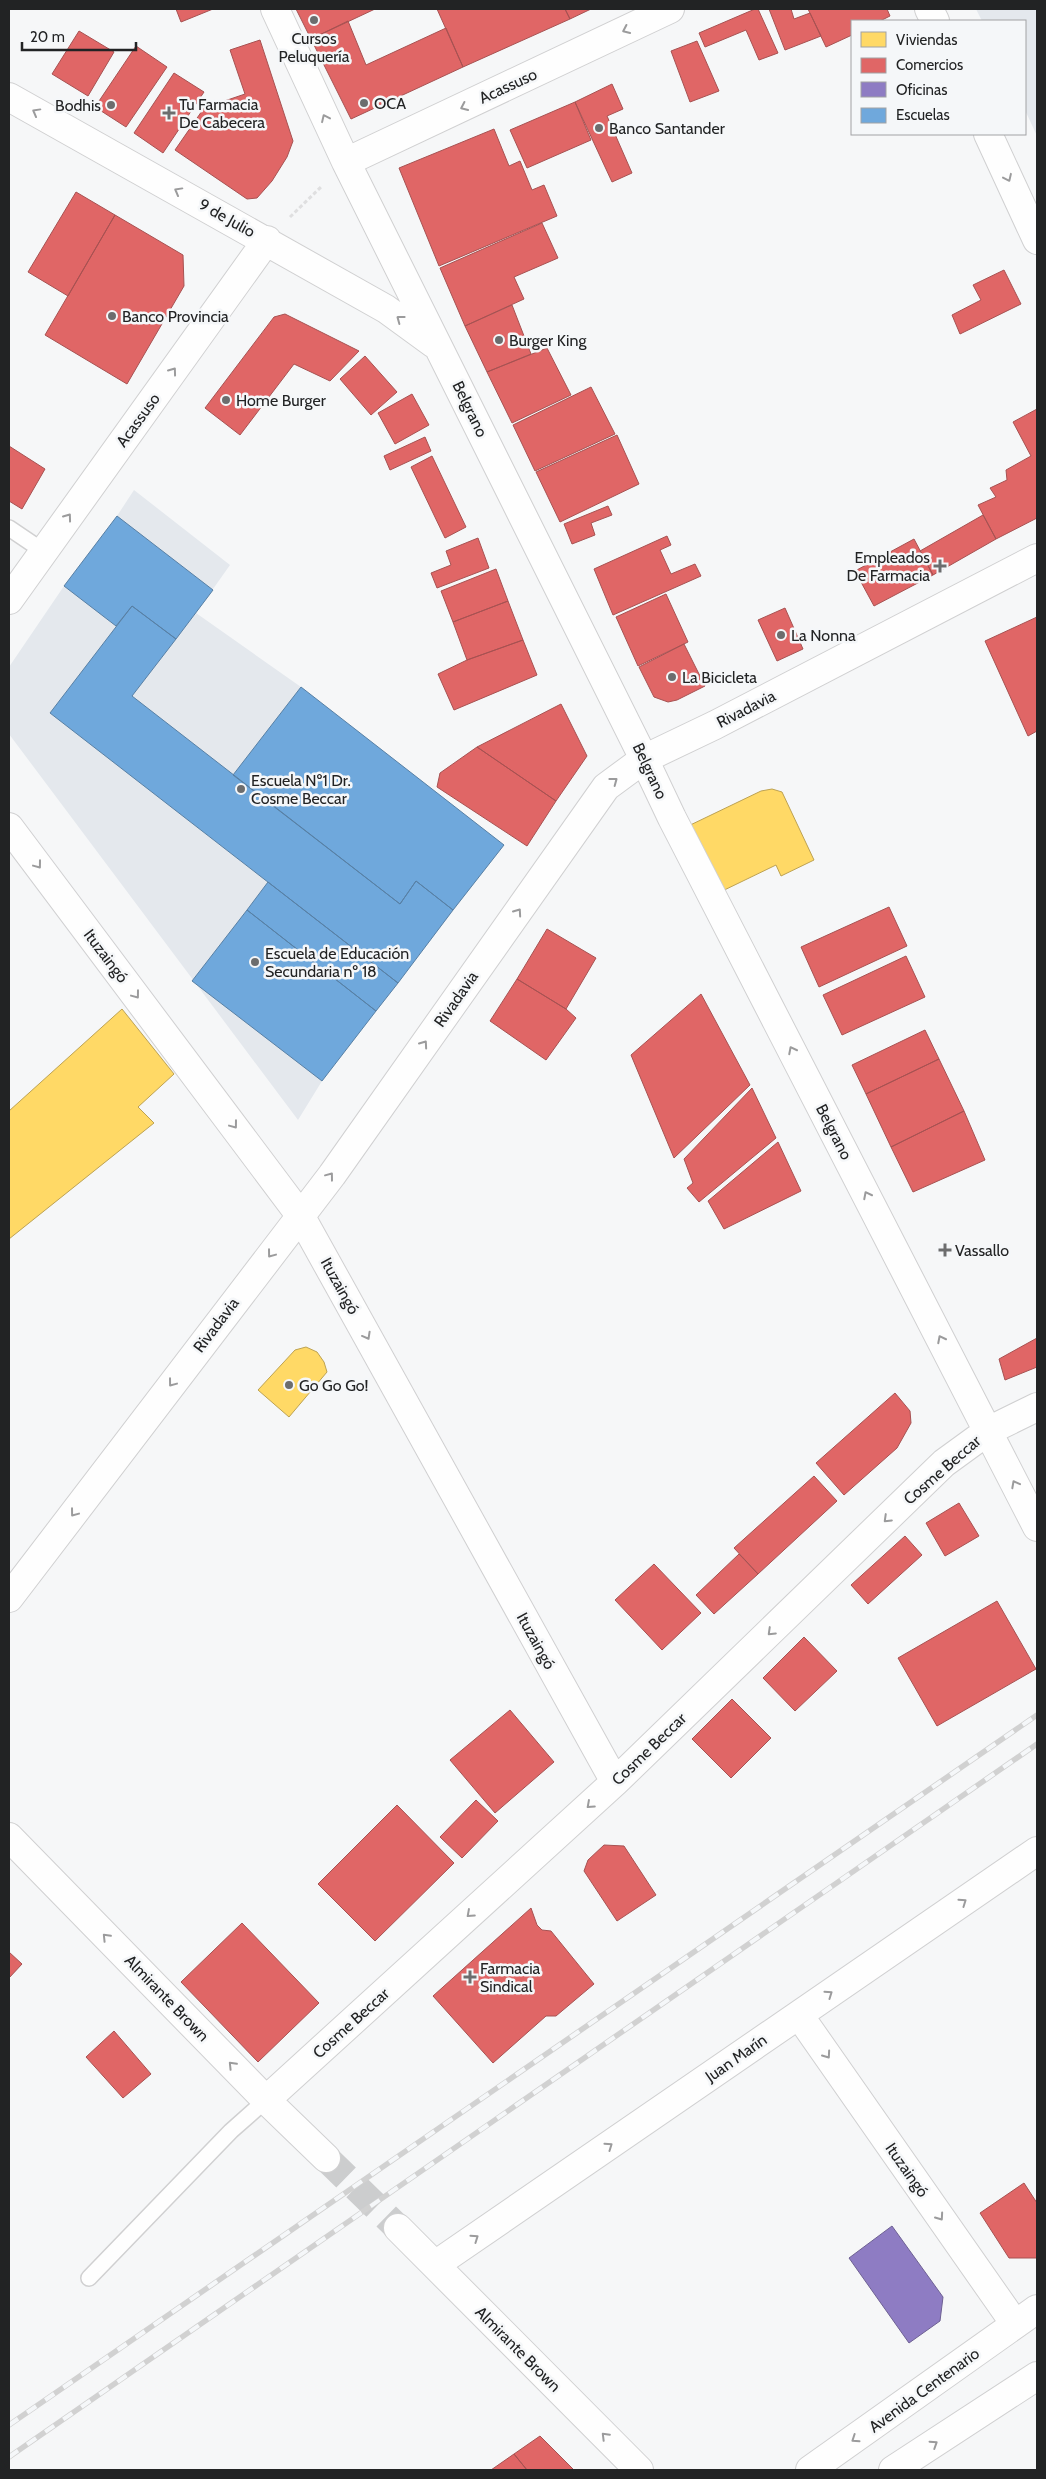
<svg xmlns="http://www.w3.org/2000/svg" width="1046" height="2479" font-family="Cabin,sans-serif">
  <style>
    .built { fill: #e4e8ed }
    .homes { fill: #ffd966; stroke: #bda252 }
    .shops { fill: #e06666; stroke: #a75252 }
    .offices { fill: #8e7cc3; stroke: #6e6193 }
    .schools { fill: #6fa8dc; stroke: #5880a5 }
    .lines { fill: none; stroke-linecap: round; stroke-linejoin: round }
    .street-tunnel { stroke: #cccdce; stroke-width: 28; stroke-dasharray: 28 14; stroke-linecap: butt }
    .lane-casing { stroke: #d0d0d1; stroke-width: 18 }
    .street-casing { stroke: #d0d0d1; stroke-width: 30 }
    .secondary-casing { stroke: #d0d0d1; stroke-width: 30 }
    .path { stroke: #dfdfe0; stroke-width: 3; stroke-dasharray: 4 2.5; stroke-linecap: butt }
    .lane { stroke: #fefefe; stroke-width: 15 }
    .street { stroke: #fefefe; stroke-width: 28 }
    .secondary { stroke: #fefefe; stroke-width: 28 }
    .rail-casing { stroke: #d1d1d1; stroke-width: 5.5 }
    .rail { stroke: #f5f7f9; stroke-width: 4; stroke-dasharray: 11; stroke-linecap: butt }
    .oneway { stroke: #9b9b9c }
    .poi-dot { fill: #6c6d6e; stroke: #f5f7f9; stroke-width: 2 }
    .labels { text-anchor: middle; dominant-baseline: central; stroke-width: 5; stroke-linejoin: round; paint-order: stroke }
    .poi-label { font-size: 16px; fill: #222324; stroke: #f5f7f9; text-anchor: start }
    .street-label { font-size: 16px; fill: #222324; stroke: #f5f7f9 }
  </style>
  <rect width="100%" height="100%" fill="#f6f7f8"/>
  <path class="built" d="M976,9H1037V136L1025,110V21H982Z
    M134,490L230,565L196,613L301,687L504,845L322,1081L298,1120L9,734V667L64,586L117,516Z"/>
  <path class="homes" d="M772,789L782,792L814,860L781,876L776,865L714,895L682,829L761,791Z
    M122,1009L174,1074L138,1107L154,1123L9,1239V1111Z
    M306,1347L317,1352L324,1362L327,1372L289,1417L258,1390L295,1350Z"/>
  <path class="shops" d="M176,9H213L181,22Z
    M296,9H375L311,39Z
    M437,9H565L570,19L463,67Z
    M565,9H591L570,19Z
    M755,9H758L778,53L759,60L746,30L705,47L699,33Z
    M769,9H791L794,19L810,13L821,36L785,50Z
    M808,9H887L890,16L880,21H852V35L826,47Z
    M348,21L366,65L446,28L463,67L351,119L311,39Z
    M79,31L114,52L88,96L52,74Z
    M260,40L293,141L287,157L272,181L257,198L247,199L175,150L204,108L245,94L230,50Z
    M697,41L719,91L690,102L671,51Z
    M136,46L167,67L126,127L95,107Z
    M174,73L204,92L163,153L134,133Z
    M612,84L623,109L607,116L632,173L612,182L575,102Z
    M575,102L591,140L527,168L510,130Z
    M494,129L509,166L520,161L532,190L544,185L557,216L439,266L399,168Z
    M76,192L115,215L68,296L28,272Z
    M115,215L183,255L184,286L127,384L45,335Z
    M542,223L558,258L514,277L524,299L465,326L440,268Z
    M1004,270L1021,304L960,334L952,315L981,300L973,285Z
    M512,305L531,354L487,372L465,326Z
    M285,314L359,351L330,381L294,364L240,435L205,408L274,317Z
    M547,348L571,395L512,423L487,372Z
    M365,356L397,392L371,415L340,379Z
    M591,387L615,434L535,471L513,425Z
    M412,394L429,425L395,444L378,413Z
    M1037,409V518L996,539L978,505L996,497L990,488L1007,480L1006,470L1031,456L1013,422Z
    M617,435L639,484L560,522L536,472Z
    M425,437L431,451L390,470L384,456Z
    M9,446L45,469L22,509L9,501Z
    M432,456L466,527L445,538L411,467Z
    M608,506L612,515L591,523L595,535L572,544L564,524Z
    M983,515L996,539L933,575L920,551Z
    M667,536L671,545L660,550L671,574L695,564L701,576L613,615L594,569Z
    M478,538L489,568L437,588L431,573L451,565L446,551Z
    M914,539L933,575L874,606L855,571Z
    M496,569L508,601L453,622L441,591Z
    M666,594L688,642L638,666L616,617Z
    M508,601L523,640L467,660L453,622Z
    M785,608L803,649L777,661L758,620Z
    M1037,617V731L1028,736L985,641Z
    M523,640L537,675L454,710L438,674L467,660Z
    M684,644L705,686L677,700L668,702L654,697L639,667Z
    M561,704L587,756L556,801L477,747Z
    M477,747L556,801L527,846L437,787L440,773Z
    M889,907L907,946L819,987L801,947Z
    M547,929L596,958L566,1009L517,979Z
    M906,956L925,997L842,1035L823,995Z
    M517,979L566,1009L576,1018L546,1060L490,1021Z
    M701,994L750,1085L674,1158L631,1055Z
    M925,1030L939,1059L866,1094L852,1065Z
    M939,1059L964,1111L891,1147L866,1094Z
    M752,1088L776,1138L699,1202L687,1188L693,1183L684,1159Z
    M964,1111L985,1160L913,1192L891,1147Z
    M778,1142L801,1191L724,1229L708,1201Z
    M1037,1338V1367L1005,1380L999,1359Z
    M895,1393L910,1411L911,1423L897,1448L844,1495L816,1463Z
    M814,1476L837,1501L758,1574L734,1548Z
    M959,1503L979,1536L945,1556L926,1523Z
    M905,1536L922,1555L868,1604L851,1585Z
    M739,1554L758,1574L714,1614L696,1595Z
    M654,1564L701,1613L662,1650L615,1600Z
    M997,1601L1036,1669L937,1726L898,1658Z
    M804,1637L837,1671L795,1711L763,1678Z
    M732,1699L771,1738L731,1778L692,1739Z
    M510,1710L554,1762L495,1813L450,1760Z
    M476,1800L498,1821L462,1858L440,1837Z
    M397,1805L454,1863L375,1941L318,1884Z
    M604,1845L624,1846L656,1895L617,1921L584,1871L588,1860Z
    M531,1908L537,1925L542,1930L551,1931L594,1984L556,2016H546L493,2063L433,1996Z
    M242,1923L319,2003L258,2062L181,1982Z
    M9,1952L22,1964L9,1978Z
    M114,2031L151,2074L123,2098L86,2057Z
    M1024,2183L1037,2203V2258H1009L980,2213Z
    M540,2436L574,2470H527L514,2454Z
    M514,2454L527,2470H491Z"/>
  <path class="offices" d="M892,2226L943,2297L940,2321L909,2343L849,2258Z"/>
  <path class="schools" d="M117,516L213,590L176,639L132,606L116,626L64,586Z
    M132,606L176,639L132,696L400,904L416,881L453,910L398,983L50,713Z
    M301,687L504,845L453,910L416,881L400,904L233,775Z
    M268,882L398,983L376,1011L247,910Z
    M247,910L376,1011L322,1081L192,981Z"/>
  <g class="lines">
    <path class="street-tunnel" d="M326,2158L398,2228"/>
    <defs>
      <path id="lane" d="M9,528L43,551
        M89,2278L231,2131L266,2100"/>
      <path id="street" d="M275,9L346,162L644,759L672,818L1037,1527
        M929,9L935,21
        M9,97L386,309L434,344
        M988,134L1037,240
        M346,162L670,9
        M9,600L267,240
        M9,827L300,1215L615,1782
        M9,1598L332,1175L606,787L644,759L715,725L1037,558
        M9,1837L266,2100L326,2158
        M799,2015L1015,2324
        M266,2100L615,1782L944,1463L988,1431L1037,1407
        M398,2228L639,2470
        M435,2265L1037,1851"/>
      <path id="secondary" d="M810,2470L1037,2309
        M893,2470L1037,2376"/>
    </defs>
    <use href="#lane" class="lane-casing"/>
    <use href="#street" class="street-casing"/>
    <use href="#secondary" class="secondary-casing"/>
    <path class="path" d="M290,217L322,186"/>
    <use href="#lane" class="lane"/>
    <use href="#street" class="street"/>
    <use href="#secondary" class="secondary"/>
    <defs>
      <path id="rail" d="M9,2425L1037,1715
        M9,2457L1037,1744"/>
    </defs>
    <use href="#rail" class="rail-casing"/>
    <use href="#rail" class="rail"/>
  </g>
  <defs><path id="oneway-chevron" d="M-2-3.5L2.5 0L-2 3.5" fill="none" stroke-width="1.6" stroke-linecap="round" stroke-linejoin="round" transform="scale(1.25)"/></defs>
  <g class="oneway">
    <use href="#oneway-chevron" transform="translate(626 30) rotate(155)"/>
    <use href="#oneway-chevron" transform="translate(464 107) rotate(155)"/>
    <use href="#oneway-chevron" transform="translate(36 112) rotate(-151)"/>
    <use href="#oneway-chevron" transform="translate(325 118) rotate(-115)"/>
    <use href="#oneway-chevron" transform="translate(1008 178) rotate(65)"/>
    <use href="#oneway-chevron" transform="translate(178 191) rotate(-151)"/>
    <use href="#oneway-chevron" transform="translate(400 319) rotate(-143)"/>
    <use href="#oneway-chevron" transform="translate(173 371) rotate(-54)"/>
    <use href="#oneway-chevron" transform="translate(68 517) rotate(-54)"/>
    <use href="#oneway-chevron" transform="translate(614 781) rotate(-37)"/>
    <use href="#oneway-chevron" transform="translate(38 865) rotate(53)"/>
    <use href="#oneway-chevron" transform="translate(518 912) rotate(-55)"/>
    <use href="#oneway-chevron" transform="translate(136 995) rotate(53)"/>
    <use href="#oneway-chevron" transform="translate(424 1044) rotate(-55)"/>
    <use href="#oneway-chevron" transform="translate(792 1050) rotate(-117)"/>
    <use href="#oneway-chevron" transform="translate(234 1125) rotate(53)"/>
    <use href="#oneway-chevron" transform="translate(330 1176) rotate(-53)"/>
    <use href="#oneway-chevron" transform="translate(867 1195) rotate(-117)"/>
    <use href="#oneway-chevron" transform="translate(271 1254) rotate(127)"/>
    <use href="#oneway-chevron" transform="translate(367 1336) rotate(61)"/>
    <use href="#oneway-chevron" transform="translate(941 1339) rotate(-117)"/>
    <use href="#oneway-chevron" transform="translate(172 1383) rotate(127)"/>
    <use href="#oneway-chevron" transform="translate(1015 1484) rotate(-118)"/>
    <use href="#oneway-chevron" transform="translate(74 1513) rotate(127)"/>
    <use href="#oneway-chevron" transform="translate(887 1519) rotate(136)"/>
    <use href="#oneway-chevron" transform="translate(771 1632) rotate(136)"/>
    <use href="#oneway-chevron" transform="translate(590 1805) rotate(138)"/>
    <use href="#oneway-chevron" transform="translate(963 1902) rotate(-35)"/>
    <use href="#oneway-chevron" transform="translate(470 1914) rotate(138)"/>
    <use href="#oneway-chevron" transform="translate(106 1937) rotate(-134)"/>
    <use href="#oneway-chevron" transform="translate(829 1994) rotate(-35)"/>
    <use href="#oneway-chevron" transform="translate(827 2055) rotate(55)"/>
    <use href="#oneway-chevron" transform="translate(232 2065) rotate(-134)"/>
    <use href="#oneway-chevron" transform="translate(609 2146) rotate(-35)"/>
    <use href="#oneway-chevron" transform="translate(940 2217) rotate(55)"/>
    <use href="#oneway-chevron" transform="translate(475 2238) rotate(-35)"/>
    <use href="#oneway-chevron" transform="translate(605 2436) rotate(-135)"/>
    <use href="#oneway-chevron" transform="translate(855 2439) rotate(146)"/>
    <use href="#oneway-chevron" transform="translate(934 2444) rotate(-33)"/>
  </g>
  <g class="poi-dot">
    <circle cx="314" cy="20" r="5"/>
    <circle cx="364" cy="103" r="5"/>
    <circle cx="111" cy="105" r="5"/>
    <path d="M166.5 105.5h5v5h5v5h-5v5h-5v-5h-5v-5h5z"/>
    <circle cx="599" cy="128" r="5"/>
    <circle cx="112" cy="316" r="5"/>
    <circle cx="499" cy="340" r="5"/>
    <circle cx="226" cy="400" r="5"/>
    <path d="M937.5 558.5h5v5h5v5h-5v5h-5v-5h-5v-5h5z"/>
    <circle cx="781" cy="635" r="5"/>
    <circle cx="672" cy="677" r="5"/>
    <circle cx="241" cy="789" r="5"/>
    <circle cx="255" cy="962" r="5"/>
    <path d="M942.5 1242.5h5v5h5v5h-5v5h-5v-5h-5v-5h5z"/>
    <circle cx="289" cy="1385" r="5"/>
    <path d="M467.5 1969.5h5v5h5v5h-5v5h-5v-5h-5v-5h5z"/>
  </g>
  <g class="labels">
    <g class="poi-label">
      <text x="314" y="38" text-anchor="middle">Cursos<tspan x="314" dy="18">Peluquería</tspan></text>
      <text x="374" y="103">OCA</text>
      <text x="179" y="104">Tu Farmacia<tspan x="179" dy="18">De Cabecera</tspan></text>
      <text x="101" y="105" text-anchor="end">Bodhis</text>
      <text x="609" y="128">Banco Santander</text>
      <text x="122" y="316">Banco Provincia</text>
      <text x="509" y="340">Burger King</text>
      <text x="236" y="400">Home Burger</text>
      <text x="930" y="557" text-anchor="end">Empleados<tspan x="930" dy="18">De Farmacia</tspan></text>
      <text x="791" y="635">La Nonna</text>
      <text x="682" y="677">La Bicicleta</text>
      <text x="251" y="780">Escuela Nº1 Dr.<tspan x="251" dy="18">Cosme Beccar</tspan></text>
      <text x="265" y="953">Escuela de Educación<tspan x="265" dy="18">Secundaria nº 18</tspan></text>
      <text x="955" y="1250">Vassallo</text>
      <text x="299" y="1385">Go Go Go!</text>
      <text x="480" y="1968">Farmacia<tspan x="480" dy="18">Sindical</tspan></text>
    </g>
    <g class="street-label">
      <text transform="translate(508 86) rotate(-25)">Acassuso</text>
      <text transform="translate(227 218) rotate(29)">9 de Julio</text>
      <text transform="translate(470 409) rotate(64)">Belgrano</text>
      <text transform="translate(138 420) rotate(-54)">Acassuso</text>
      <text transform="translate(746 709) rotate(-27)">Rivadavia</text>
      <text transform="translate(650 771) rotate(65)">Belgrano</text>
      <text transform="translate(106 956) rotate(53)">Ituzaingó</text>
      <text transform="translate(456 999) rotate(-55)">Rivadavia</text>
      <text transform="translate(834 1132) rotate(63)">Belgrano</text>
      <text transform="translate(340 1286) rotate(61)">Ituzaingó</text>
      <text transform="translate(216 1325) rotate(-53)">Rivadavia</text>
      <text transform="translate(942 1470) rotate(-41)">Cosme Beccar</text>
      <text transform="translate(536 1641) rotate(61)">Ituzaingó</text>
      <text transform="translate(649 1749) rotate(-44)">Cosme Beccar</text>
      <text transform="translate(167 1998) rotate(46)">Almirante Brown</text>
      <text transform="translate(351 2023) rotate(-42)">Cosme Beccar</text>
      <text transform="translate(736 2058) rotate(-35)">Juan Marín</text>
      <text transform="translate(907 2170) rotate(55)">Ituzaingó</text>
      <text transform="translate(518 2349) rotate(45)">Almirante Brown</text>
      <text transform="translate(924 2390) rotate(-36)">Avenida Centenario</text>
    </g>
  </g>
  <rect width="1046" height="2479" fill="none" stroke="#222324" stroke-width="20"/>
  <rect x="851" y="20" width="175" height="115" fill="#f5f7f9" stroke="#a1a2a4"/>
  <rect x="861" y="32" width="25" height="15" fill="#ffd966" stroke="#a1a2a4"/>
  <text x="896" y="45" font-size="15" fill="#222324">Viviendas</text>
  <rect x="861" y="58" width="25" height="15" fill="#e06666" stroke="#a1a2a4"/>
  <text x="896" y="70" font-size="15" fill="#222324">Comercios</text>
  <rect x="861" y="82" width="25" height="15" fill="#8e7cc3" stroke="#a1a2a4"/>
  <text x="896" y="95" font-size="15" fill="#222324">Oficinas</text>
  <rect x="861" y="108" width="25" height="15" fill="#6fa8dc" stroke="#a1a2a4"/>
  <text x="896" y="120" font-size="15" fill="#222324">Escuelas</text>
  <path d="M22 42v8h114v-8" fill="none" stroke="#222324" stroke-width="2.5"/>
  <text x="30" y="42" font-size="15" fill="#222324" stroke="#f5f7f9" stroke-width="4" paint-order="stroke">20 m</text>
</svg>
